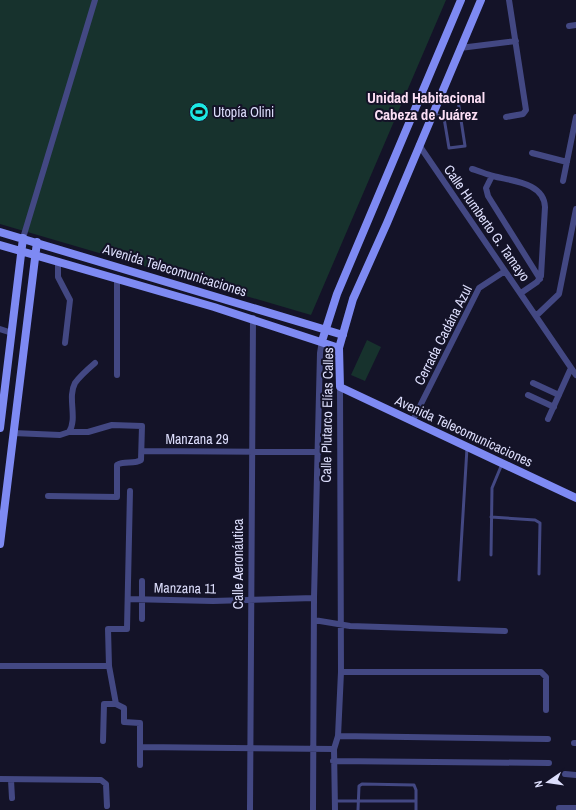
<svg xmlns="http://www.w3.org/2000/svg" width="576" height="810" font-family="'Archivo Narrow',sans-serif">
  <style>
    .green { fill: #17322d }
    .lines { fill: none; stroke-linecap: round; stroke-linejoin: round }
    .lane { stroke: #434883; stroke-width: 3 }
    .street { stroke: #434883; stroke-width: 6 }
    .secondary { stroke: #7e8af3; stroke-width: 8 }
    .labels { text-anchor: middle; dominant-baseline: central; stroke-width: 4; stroke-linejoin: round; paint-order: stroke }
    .poi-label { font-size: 14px; fill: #dddefc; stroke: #141328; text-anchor: start }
    .street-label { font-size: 14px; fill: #dddefc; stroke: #141328 }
    .neighbourhood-label { font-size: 15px; font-weight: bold; fill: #fcdff5; stroke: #141328 }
  </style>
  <rect width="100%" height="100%" fill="#141328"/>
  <path class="green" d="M0,0H446L311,315L0,224Z
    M367,340L381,347L365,381L351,375Z"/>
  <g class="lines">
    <path class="lane" d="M434,114L444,118L449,148L465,146L457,94
      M444,118L460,115
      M491,517L535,520L540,523L539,574
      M491,555L492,488L502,464
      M459,580L467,448
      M334,801H416
      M358,810L359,786L362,784L414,785L416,790V810"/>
    <path class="street" d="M569,26L576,25
      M460,48L516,41
      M506,117L523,114L526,110L509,0
      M419,145L576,375
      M532,153L567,162
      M472,169C479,171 486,174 493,176C511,181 544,182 545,207L541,276L537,282L521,293
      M492,176L486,188L488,196L540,279
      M563,181L576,117
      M23,238L95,0
      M58,261V277L70,300L65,343
      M117,278V375
      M536,316L559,294L576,209
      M0,329L12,333
      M533,383L559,395
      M528,395L554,407
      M548,419L571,368
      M413,420L479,288L505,271
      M13,433L60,435L69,432C78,418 67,398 75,383C80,376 88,369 95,363
      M142,451L319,452
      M130,491L127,629H108L109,666L116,704L124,708V722L140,723V765
      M48,496L117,497V465C124,460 134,465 141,460L142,426L112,425L88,432H69
      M128,599L213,601L314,598
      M142,619V581
      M314,620L350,626L505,631
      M0,666H109
      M341,672H541L546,677V710
      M338,736L548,739
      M103,741L104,704H116
      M574,743H576
      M140,747L334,749
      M333,761L549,763
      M565,774L576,775
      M0,779L101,780L106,784L107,806
      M11,780L12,798
      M559,808H576
      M250,810L253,318
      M313,810L314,598L320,353L322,341
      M335,810L334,749L338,736L341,672L340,387"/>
    <path class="secondary" d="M481,0L387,223L353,299L339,348L340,387L576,498
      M0,232L343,335
      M0,245L214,307L339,348
      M322,341L337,294L461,0
      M0,428L23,238
      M0,544L37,242"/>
  </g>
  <defs>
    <symbol id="stadium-disc" viewBox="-11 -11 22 22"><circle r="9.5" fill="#1ce9e3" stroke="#141328"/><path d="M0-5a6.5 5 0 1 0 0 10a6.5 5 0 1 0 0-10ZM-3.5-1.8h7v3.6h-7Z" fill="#111"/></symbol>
  </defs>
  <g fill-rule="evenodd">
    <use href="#stadium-disc" x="188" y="101" width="22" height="22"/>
  </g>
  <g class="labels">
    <g class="poi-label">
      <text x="213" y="112">Utopía Olini</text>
    </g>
    <g class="street-label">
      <text transform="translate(487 223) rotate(55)">Calle Humberto G. Tamayo</text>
      <text transform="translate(175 270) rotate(17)">Avenida Telecomunicaciones</text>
      <text transform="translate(443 335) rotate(-63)">Cerrada Cadána Azul</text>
      <text transform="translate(327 415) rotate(-89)">Calle Plutarco Elías Calles</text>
      <text transform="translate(464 431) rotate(25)">Avenida Telecomunicaciones</text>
      <text x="197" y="439">Manzana 29</text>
      <text transform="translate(238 564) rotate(-90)">Calle Aeronáutica</text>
      <text transform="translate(185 588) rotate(1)">Manzana 11</text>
    </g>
    <g class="neighbourhood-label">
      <text x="426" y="97">Unidad Habitacional<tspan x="426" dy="17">Cabeza de Juárez</tspan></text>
    </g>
  </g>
  <g transform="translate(548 782) rotate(257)" stroke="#141328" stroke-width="3" paint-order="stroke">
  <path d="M0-3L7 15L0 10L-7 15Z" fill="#dddefc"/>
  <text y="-6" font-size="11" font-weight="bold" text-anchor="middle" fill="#dddefc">N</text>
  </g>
</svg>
